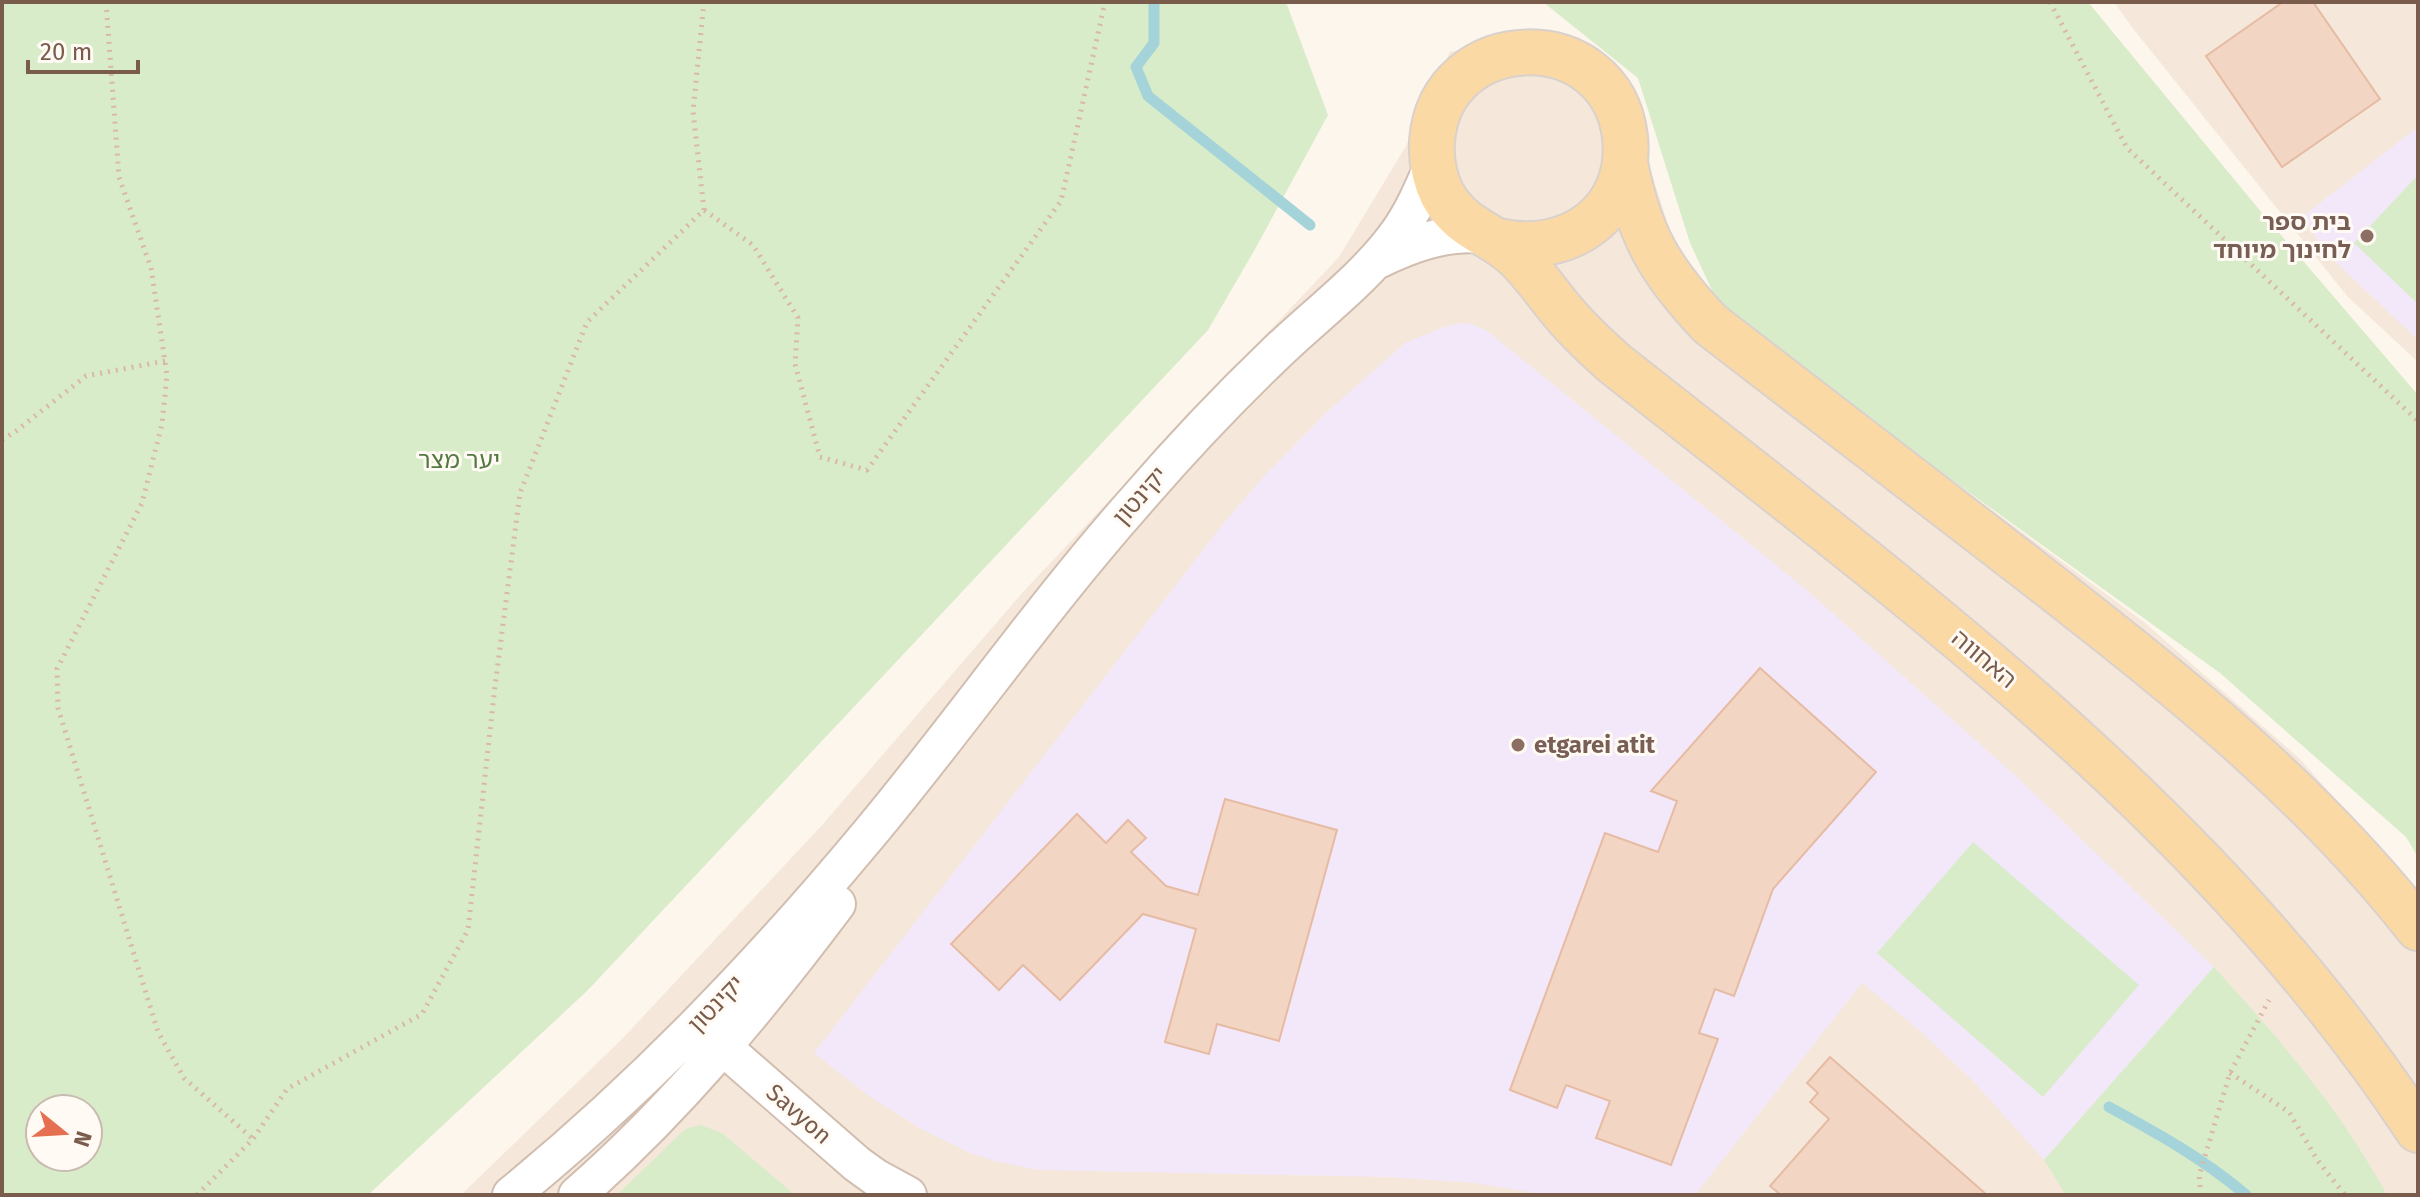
<svg xmlns="http://www.w3.org/2000/svg" width="2420" height="1197" font-family="'Fira Sans','Noto Sans Hebrew',sans-serif">
  <style>
    .residential { fill: #f5e8da }
    .education { fill: #f3e8fa }
    .green { fill: #d8ecc9; fill-rule: evenodd }
    .lines { fill: none; stroke-linecap: round; stroke-linejoin: round }
    .stream { stroke: #a5d3da; stroke-width: 11 }
    .building { fill: #f3d5c3; stroke: #e6bba3; stroke-width: 2 }
    .minor-casing { stroke: #d1beb0; stroke-width: 40 }
    .major-casing { stroke: #dad1cd; stroke-width: 48 }
    .path { stroke: #d9b8a5; stroke-width: 5; stroke-dasharray: 2 6; stroke-linecap: butt }
    .minor { stroke: #fff; stroke-width: 36 }
    .major { stroke: #fbd9a5; stroke-width: 44 }
    .education-dot { fill: #8d6e63; stroke: #fffaf3; stroke-width: 3 }
    .labels { text-anchor: middle; dominant-baseline: central; stroke-width: 6; stroke-linejoin: round; paint-order: stroke }
    .education-label { font-size: 24px; font-weight: bold; fill: #785e54; stroke: #fffaf3; text-anchor: end }
    .park-label { font-size: 24px; fill: #537a41; stroke: #fffaf3 }
    .street-label { font-size: 24px; fill: #7a5c4d; stroke: #fffaf3 }
  </style>
  <rect width="100%" height="100%" fill="#fdf6ec"/>
  <path class="residential" d="M2114,2H2418V362L2348,297L2131,26Z
    M1547,35L1643,146L1682,269L1752,333L2144,622L2300,759L2418,893V1195H461L622,1039L823,824L1023,592L1339,257L1406,146L1450,52Z"/>
  <path class="education" d="M2418,127V340L2329,256L2302,217Z
    M1459,323H1468L1486,330L1803,587L2017,777L2214,967L2044,1160L1973,1081L1919,1030L1862,983L1695,1195H1548L1475,1183L1388,1177L1039,1170L994,1161L970,1153L921,1129L869,1096L814,1053L1227,519L1267,473L1326,413L1405,343L1441,328Z"/>
  <path class="green" d="M2,2H1286L1328,115L1254,251L1208,330L587,991L368,1195H2ZM88,1109V1157H40V1109Z
    M1543,2H2088L2262,213L2418,395V857L2406,837L2220,673L1724,316L1690,243L1638,78Z
    M2418,175V304L2354,243Z
    M1973,842L2139,985L2043,1097L1877,953Z
    M2214,967C2279,1038 2341,1110 2387,1195H2066L2044,1160Z
    M701,1125L722,1133L795,1195H617L680,1134L688,1128Z"/>
  <g class="lines">
    <path class="stream" d="M1154,2V43L1136,67L1148,96L1310,225
      M2109,1107C2157,1133 2204,1159 2246,1195"/>
  </g>
  <path class="building" d="M2283,2H2313L2380,99L2282,167L2206,56Z
    M1760,668L1876,772L1773,889L1734,996L1715,989L1699,1033L1718,1039L1671,1165L1596,1138L1610,1101L1566,1085L1557,1108L1510,1090L1605,833L1658,852L1677,801L1651,791Z
    M1225,799L1337,830L1279,1041L1217,1024L1209,1054L1165,1042L1196,929L1143,914L1060,1000L1023,965L999,990L951,944L1077,814L1106,843L1128,820L1146,838L1131,852L1166,886L1198,895Z
    M1830,1057L1987,1195H1781L1770,1186L1829,1119L1810,1102L1818,1093L1807,1083Z"/>
  <g class="lines">
    <defs>
      <path id="minor" d="M1376,261C1410,244 1446,231 1484,235
        M707,1029L723,1047L857,1164L875,1177L908,1195
        M511,1195C642,1088 761,964 869,834C960,725 1041,608 1135,502C1179,451 1225,402 1274,355C1315,315 1364,280 1398,233C1413,212 1423,188 1433,165
        M577,1195C675,1109 759,1008 837,904"/>
      <path id="major" d="M1625,163C1639,235 1660,271 1710,324C1816,405 1921,487 2027,568C2168,678 2307,786 2418,928
        M1498,241C1568,257 1633,213 1625,137C1612,22 1441,25 1432,141C1431,159 1434,178 1442,194C1462,230 1489,231 1516,256C1533,272 1547,293 1563,312C1578,330 1596,347 1614,363C1907,595 2209,813 2418,1130"/>
    </defs>
    <use href="#minor" class="minor-casing"/>
    <use href="#major" class="major-casing"/>
    <path class="path" d="M106,2L119,177L151,268L167,375L162,424L142,503L57,669L58,708L158,1032L184,1078L253,1139
      M2050,2L2127,148L2418,421
      M704,210L693,111L704,2
      M2,440L16,431L86,376L165,361
      M2230,1073L2289,1112L2318,1161L2345,1195
      M197,1195L253,1139L287,1089L422,1014L468,930L495,686L520,493L587,322L704,210L753,245L798,318L795,364L820,457L867,470L1061,201L1105,2
      M2201,1195L2199,1176L2230,1073L2269,1000"/>
    <use href="#minor" class="minor"/>
    <use href="#major" class="major"/>
  </g>
  <g class="education-dot">
    <circle cx="2367" cy="236" r="8"/>
    <circle cx="1518" cy="745" r="8"/>
  </g>
  <g class="labels">
    <g class="education-label">
      <text x="2351" y="222">בית ספר<tspan x="2351" dy="28">לחינוך מיוחד</tspan></text>
      <text x="1534" y="745" text-anchor="start">etgarei atit</text>
    </g>
    <g class="park-label">
      <text x="459" y="460">יער מצר</text>
    </g>
    <g class="street-label">
      <text transform="translate(1140 496) rotate(-49)">יקינטון</text>
      <text transform="translate(1984 659) rotate(40)">האחווה</text>
      <text transform="translate(716 1004) rotate(-46)">יקינטון</text>
      <text transform="translate(799 1114) rotate(41)">Savyon</text>
    </g>
  </g>
  <rect width="2420" height="1197" fill="none" stroke="#7a5c4d" stroke-width="8"/>
  <g transform="translate(64 1133) rotate(108)"><circle r="38" fill="#fffaf3" stroke="#cabbb1" stroke-width="2"/>
  <path d="M0-6L14 30L0 20L-14 30Z" fill="#e76f51"/>
  <text y="-12" font-size="22" font-weight="bold" text-anchor="middle" fill="#7a5c4d">N</text>
  </g>
  <path d="M28 60v12h110v-12" fill="none" stroke="#7a5c4d" stroke-width="4"/>
  <text x="40" y="60" font-size="24" fill="#7a5c4d" stroke="#fffaf3" stroke-width="6" paint-order="stroke">20 m</text>
</svg>
